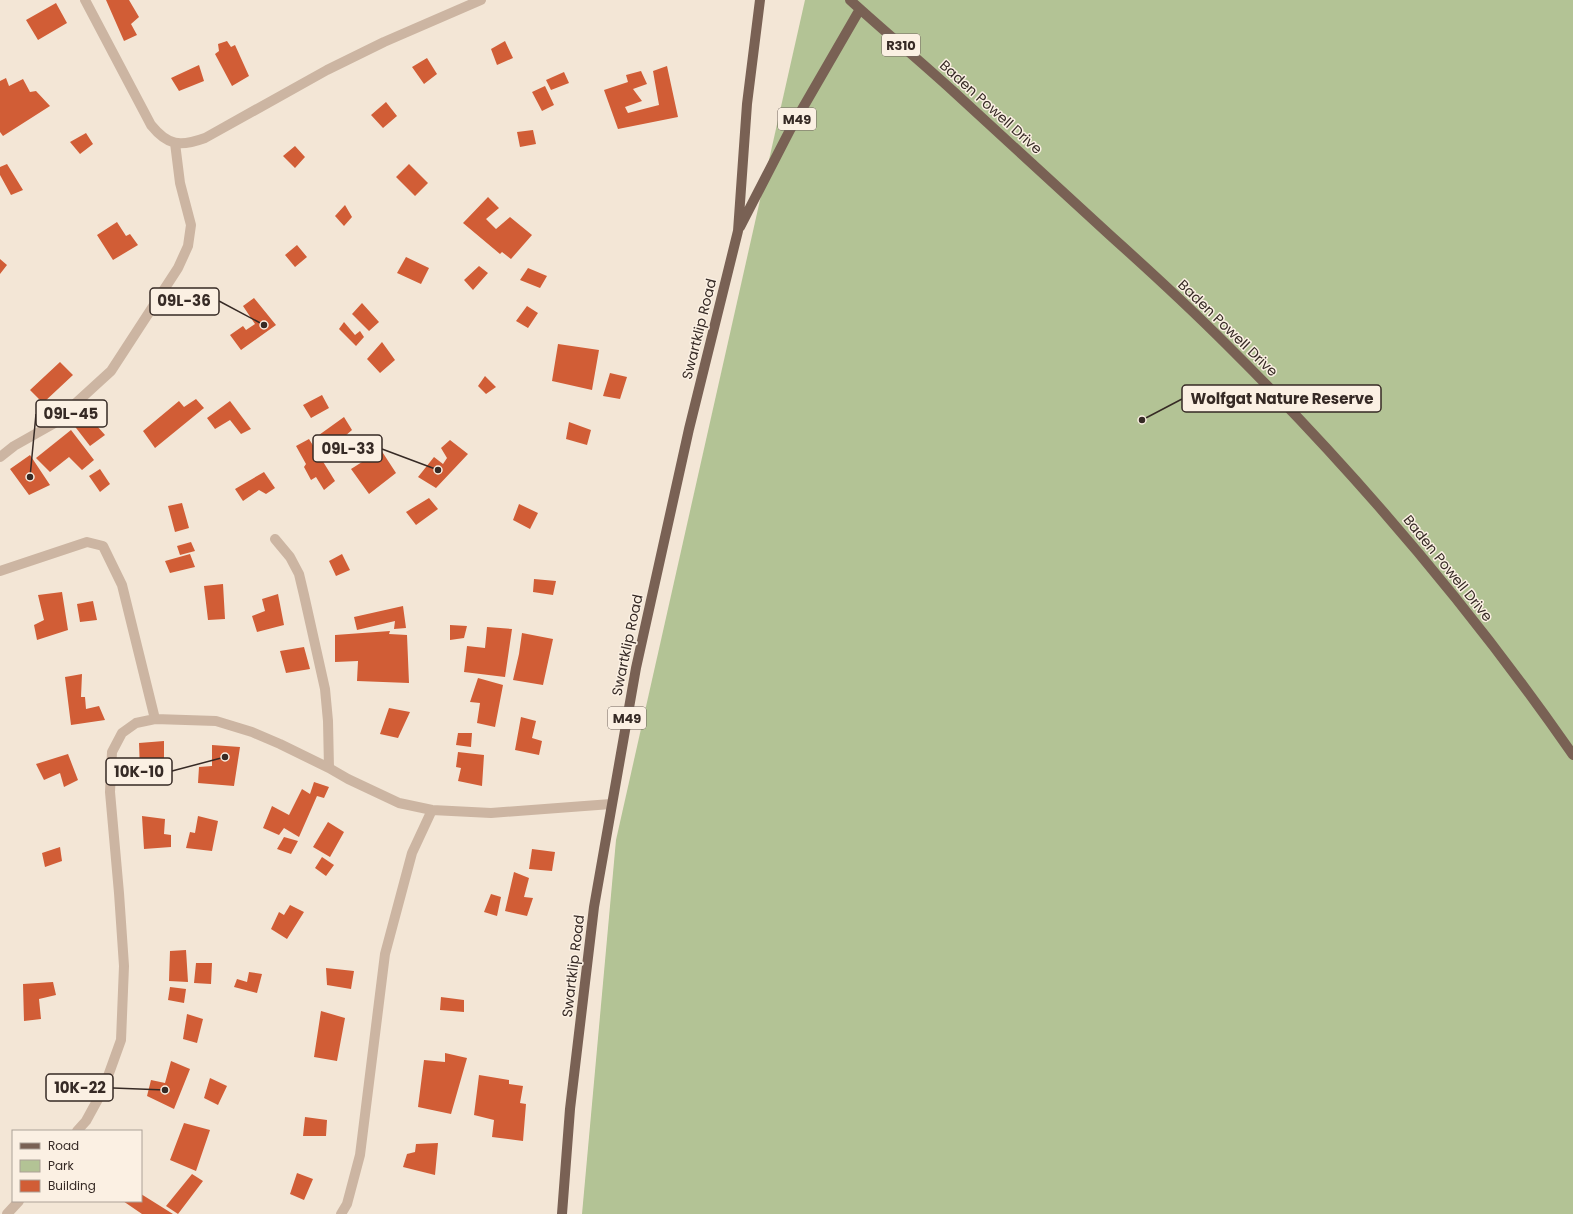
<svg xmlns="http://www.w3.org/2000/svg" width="1573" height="1214" font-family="Poppins,sans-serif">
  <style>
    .green { fill: #b3c395 }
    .building { fill: #d15d36 }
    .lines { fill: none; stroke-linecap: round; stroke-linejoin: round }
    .minor { stroke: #ccb5a2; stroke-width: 10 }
    .major { stroke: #796154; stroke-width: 10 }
    .labels { text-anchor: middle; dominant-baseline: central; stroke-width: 3; stroke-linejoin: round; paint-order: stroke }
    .shield { fill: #fbf0e3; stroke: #71655e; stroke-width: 1 }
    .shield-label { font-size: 13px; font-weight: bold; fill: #362a25 }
    .street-label { font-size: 14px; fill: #362a25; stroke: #fbf0e3 }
    .leader { fill: none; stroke: #362a25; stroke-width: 1.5 }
    .callout-dot { fill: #362a25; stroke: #fbf0e3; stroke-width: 1.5 }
    .callout { fill: #fbf0e3; stroke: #362a25; stroke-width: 1.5 }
    .callout-label { font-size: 15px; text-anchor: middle; font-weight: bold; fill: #362a25 }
  </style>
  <rect width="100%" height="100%" fill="#f3e6d6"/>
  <path class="green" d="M805,0H1573V1214H582L616,840Z"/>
  <path class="building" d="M106,0H129L139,17L131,24L137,35L124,41Z
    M56,3L67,23L38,40L26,20Z
    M227,41L231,47L235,45L249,76L232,86L215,54L219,51L218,44Z
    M505,41L513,58L497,65L491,49Z
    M427,58L437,74L424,84L412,67Z
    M199,65L204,81L179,91L171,78Z
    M667,66L678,117L618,129L604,90L628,82L626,75L641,71L647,84L633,89L642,101L625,107L628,113L659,105L653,71Z
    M564,72L569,83L551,90L546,80Z
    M6,78L9,86L23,79L30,92L36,91L50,106L3,136L0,132V81Z
    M545,86L554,105L542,111L532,92Z
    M386,102L397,116L383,128L371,115Z
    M533,130L536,144L520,147L517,132Z
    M86,133L93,144L80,154L70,142Z
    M295,146L305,157L295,168L283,156Z
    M7,164L23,190L11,195L0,175V167Z
    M409,164L428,183L415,196L396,177Z
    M488,197L499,208L486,219L496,229L510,217L532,235L511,259L502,252L500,254L463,223Z
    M345,205L352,217L344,226L335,216Z
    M117,222L126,236L130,234L138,245L113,260L97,235Z
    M297,245L307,257L295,267L285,255Z
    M406,257L429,268L421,284L397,273Z
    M0,259L7,265L0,274Z
    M479,266L488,273L473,290L464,280Z
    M528,268L547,276L540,288L520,280Z
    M254,298L276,325L241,350L230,335L243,326L246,330L255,324L243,306Z
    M362,303L379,322L369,331L352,314Z
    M527,306L538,313L528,328L516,321Z
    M344,322L355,335L360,331L364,337L356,346L339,329Z
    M382,342L395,360L380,373L367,359Z
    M558,344L599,350L592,390L552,381Z
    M60,362L73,375L43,403L30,390Z
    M610,373L627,377L620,399L603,396Z
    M485,376L496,387L486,394L478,386Z
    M322,395L329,408L311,418L303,405Z
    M196,399L204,408L155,448L143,431L179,401L184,407Z
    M230,401L251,429L241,434L230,420L215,429L207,418Z
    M93,404L103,416L97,426L105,435L90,446L73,424Z
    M344,417L352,430L330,449L319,435Z
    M569,422L591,430L587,445L566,439Z
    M71,430L94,460L82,470L69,457L50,472L36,458Z
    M309,439L335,481L324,490L316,477L311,480L304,467L306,464L296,446Z
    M450,440L468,454L436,488L418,477L434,457L443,464L447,458L441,448Z
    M381,450L396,473L369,494L351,469Z
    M30,455L50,485L29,495L10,469Z
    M100,469L110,484L100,492L89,476Z
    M264,472L275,488L266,494L259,490L243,501L235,489Z
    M429,498L438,509L416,525L406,512Z
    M182,503L189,528L175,532L168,506Z
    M519,504L538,513L530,529L513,520Z
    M191,542L195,551L180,555L177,546Z
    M190,554L195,567L170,573L165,561Z
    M342,554L350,570L336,576L329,561Z
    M534,579L556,581L553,595L533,592Z
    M223,584L225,619L208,620L204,586Z
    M62,592L68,630L37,640L34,625L44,620L38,595Z
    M278,594L284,625L257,632L252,616L265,611L262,599Z
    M93,601L97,620L80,622L77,604Z
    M403,606L406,628L394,629L395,621L357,630L354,617Z
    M450,625L467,626L464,638L450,640Z
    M487,627L512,629L505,677L464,672L467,646L485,648Z
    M390,631L389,634L407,635L409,683L357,681L358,661L335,662V635Z
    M522,633L553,639L543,685L513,680L519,654Z
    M304,647L310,669L286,673L280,651Z
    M82,674L81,697H85L86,709L99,706L105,720L71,725L65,677Z
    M478,678L503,685L495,727L477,723L480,703L470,702Z
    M389,708L410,712L398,738L380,734Z
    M521,717L536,721L532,738L542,741L539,755L515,750Z
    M458,733H472L471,747L456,745Z
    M164,741V769L140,770L139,743Z
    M212,745L240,747L234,786L198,783L199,767L212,766Z
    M458,752L484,755L482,786L458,781L461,768L456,767Z
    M68,754L78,780L64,787L60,773L44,780L36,764Z
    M314,782L329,787L324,798L317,796L299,837L284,828L279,835L263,828L272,806L289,815L302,789L310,794Z
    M142,816L165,819L164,834L171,835V847L144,849Z
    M198,816L218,821L212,851L186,848L190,832L195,833Z
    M328,822L344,832L330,857L313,847Z
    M284,837L298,841L291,854L277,849Z
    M60,847L62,861L45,867L42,853Z
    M532,849L555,852L552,871L529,869Z
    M322,857L334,865L326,876L315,868Z
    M514,872L529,878L524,897L533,898L527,916L505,911Z
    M491,894L501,897L497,916L484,912Z
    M290,905L304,912L287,939L271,929L279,912L284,915Z
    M186,950L188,982L169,981L170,951Z
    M196,963H212L211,984L194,983Z
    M326,968L354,971L351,989L327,985Z
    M249,972L262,974L257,993L234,987L237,979L247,982Z
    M53,982L56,995L39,999L41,1019L24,1021L23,984Z
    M170,987L186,989L184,1003L168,1000Z
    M441,997L464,1000V1012L440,1010Z
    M321,1011L345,1018L337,1061L314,1057Z
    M187,1014L203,1019L197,1043L183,1039Z
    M445,1053L467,1058L451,1114L418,1107L424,1060L445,1062Z
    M171,1061L190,1069L174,1109L147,1096L151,1080L165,1083Z
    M479,1075L509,1080V1084L523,1086L520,1103L526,1104L523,1141L492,1137L494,1120L474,1115Z
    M210,1078L227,1086L218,1105L204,1098Z
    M305,1117L327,1120L326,1136H303Z
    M184,1123L210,1130L196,1171L170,1160Z
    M438,1143L435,1175L403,1167L407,1154L415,1152L416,1144Z
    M297,1173L313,1179L304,1200L290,1194Z
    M192,1174L203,1181L178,1214L166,1206Z
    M141,1194L173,1214H142L123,1201H141Z"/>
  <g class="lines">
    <path class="minor" d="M85,0L151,125C168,146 180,147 205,138L327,70L384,42L481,0
      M0,457L14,446L53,424L111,371L178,268L188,246L191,225L180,183L175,143
      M275,539L290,557L299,574L304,595L325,689L328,721L329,768
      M0,571L87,542L103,546L122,585L155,719
      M77,1131L86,1121L103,1090L121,1040L124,966L119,893L110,792L112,752L122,733L136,723L155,719L216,721L252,732L280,744L329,768L348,779L399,803L432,810L491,813L611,804
      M7,1214L19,1201
      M341,1214L347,1204L360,1155L385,954L412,853L432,810"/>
    <path class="major" d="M850,0C884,31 919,60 953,91C1006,139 1059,188 1112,237C1151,272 1190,308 1227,345C1354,471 1471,608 1573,755
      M740,227L790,130L860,9
      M562,1214L570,1109L594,907L636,668L689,429L738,231L747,104L760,0"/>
  </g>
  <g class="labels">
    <g class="shield">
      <rect x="882" y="34" width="38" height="22" rx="3"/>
      <rect x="778" y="108" width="38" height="22" rx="3"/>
      <rect x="608" y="707" width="38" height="22" rx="3"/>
    </g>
    <g class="shield-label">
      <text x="901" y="45">R310</text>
      <text x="797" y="119">M49</text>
      <text x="627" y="718">M49</text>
    </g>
    <g class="street-label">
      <text transform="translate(991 107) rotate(42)">Baden Powell Drive</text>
      <text transform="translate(1228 328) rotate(44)">Baden Powell Drive</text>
      <text transform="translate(699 329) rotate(-76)">Swartklip Road</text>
      <text transform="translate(1448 568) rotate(51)">Baden Powell Drive</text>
      <text transform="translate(627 645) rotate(-78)">Swartklip Road</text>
      <text transform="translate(573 966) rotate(-83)">Swartklip Road</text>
    </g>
  </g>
  <path class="leader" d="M264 325L219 301M1142 420L1182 399M30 477L36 414M438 470L382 449M225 757L172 771M165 1090L113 1088"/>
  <g class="callout-dot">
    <circle cx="264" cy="325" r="4"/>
    <circle cx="1142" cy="420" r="4"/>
    <circle cx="30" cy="477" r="4"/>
    <circle cx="438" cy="470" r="4"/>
    <circle cx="225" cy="757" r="4"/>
    <circle cx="165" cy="1090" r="4"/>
  </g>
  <g class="callout">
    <rect x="150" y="288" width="69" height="27" rx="4"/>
    <rect x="1182" y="385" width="199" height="27" rx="4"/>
    <rect x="36" y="400" width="71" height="27" rx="4"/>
    <rect x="313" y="435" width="69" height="27" rx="4"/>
    <rect x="106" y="758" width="66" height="27" rx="4"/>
    <rect x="46" y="1074" width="67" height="27" rx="4"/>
  </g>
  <g class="callout-label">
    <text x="184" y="306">09L-36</text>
    <text x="1282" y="404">Wolfgat Nature Reserve</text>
    <text x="71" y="419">09L-45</text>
    <text x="348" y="454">09L-33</text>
    <text x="139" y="777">10K-10</text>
    <text x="80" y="1093">10K-22</text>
  </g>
  <rect x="12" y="1130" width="130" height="72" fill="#fbf0e3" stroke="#aca197"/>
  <rect x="20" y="1143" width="20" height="6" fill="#796154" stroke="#aca197"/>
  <text x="48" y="1150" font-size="12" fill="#362a25">Road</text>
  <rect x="20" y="1160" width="20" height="12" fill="#b3c395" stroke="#aca197"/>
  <text x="48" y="1170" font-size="12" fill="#362a25">Park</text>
  <rect x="20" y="1180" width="20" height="12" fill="#d15d36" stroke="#aca197"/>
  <text x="48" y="1190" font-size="12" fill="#362a25">Building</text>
</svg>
